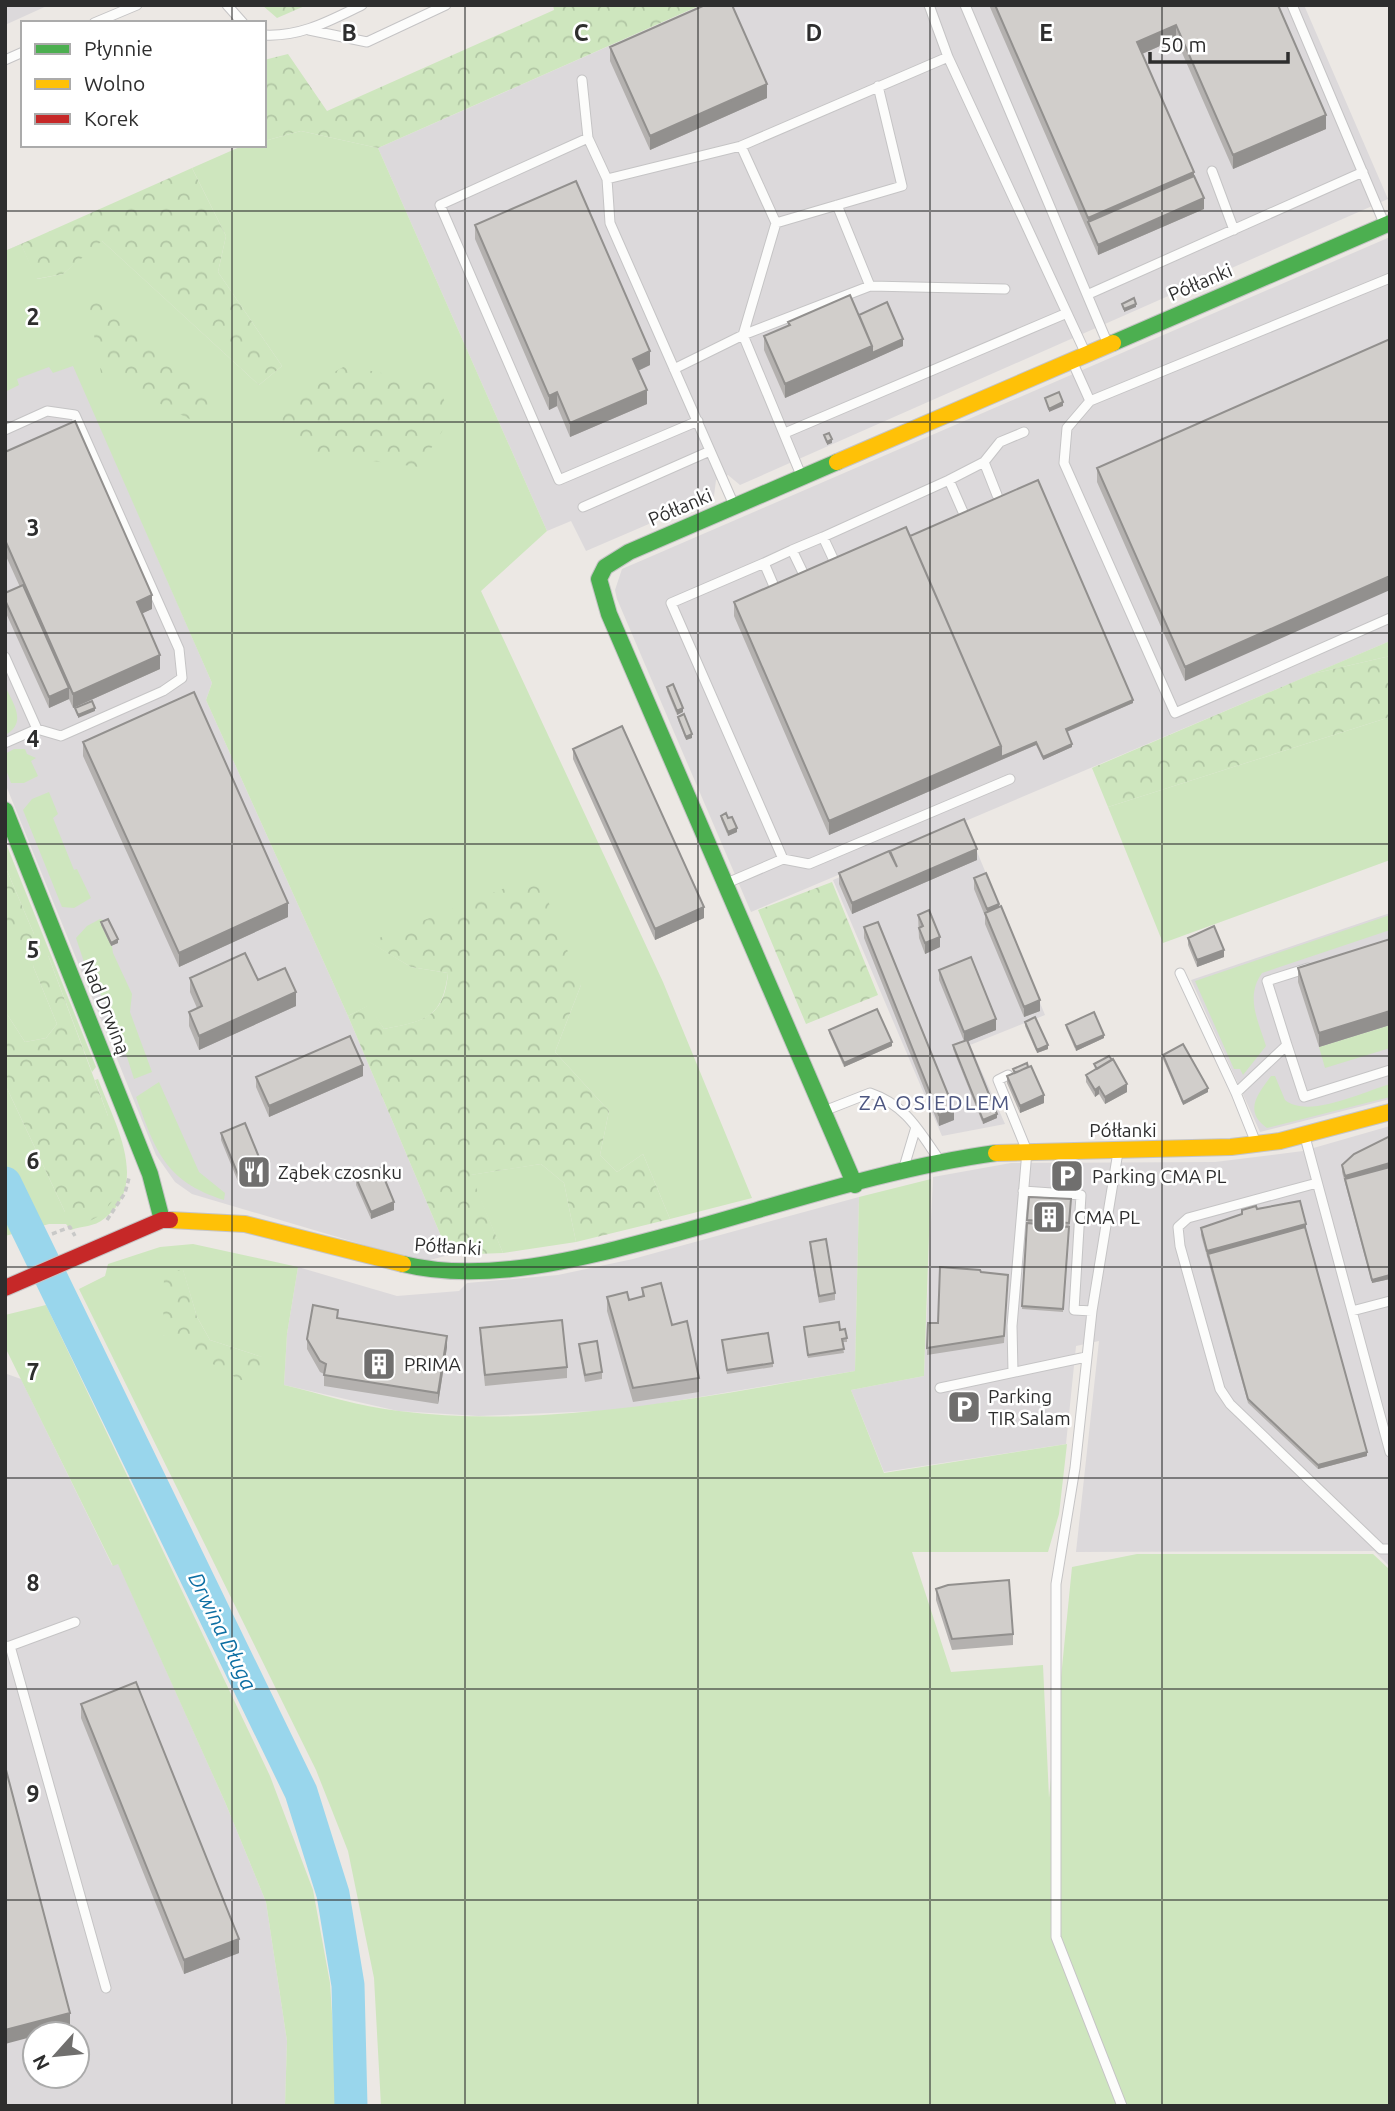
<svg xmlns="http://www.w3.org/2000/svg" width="1395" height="2111" font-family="Ubuntu,sans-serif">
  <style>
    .industrial { fill: #dcd9db; fill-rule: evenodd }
    .grass { fill: #cee6be; fill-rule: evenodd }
    .forest { fill: url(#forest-crowns) }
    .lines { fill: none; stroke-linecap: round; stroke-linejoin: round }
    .river { stroke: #99d6ec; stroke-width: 33 }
    .lane-casing { stroke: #c5c4c5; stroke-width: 11 }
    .fast-casing { stroke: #c5c4c5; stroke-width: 18 }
    .slow-casing { stroke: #c5c4c5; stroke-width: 18 }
    .jam-casing { stroke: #c5c4c5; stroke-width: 18 }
    .path { stroke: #c9c9c8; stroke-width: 3.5; stroke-dasharray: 5 3.5; stroke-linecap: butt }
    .lane { stroke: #fcfcfb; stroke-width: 9 }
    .fast { stroke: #4caf50; stroke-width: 16 }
    .slow { stroke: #ffc107; stroke-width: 16 }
    .jam { stroke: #c62828; stroke-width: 16 }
    .wall { fill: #b4b1af }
    .shaded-wall { fill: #92908e }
    .building { fill: #d1cecb; stroke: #92908e; stroke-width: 2 }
    .grid { fill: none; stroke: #2e2e2e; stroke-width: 2; stroke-opacity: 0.55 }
    .labels { text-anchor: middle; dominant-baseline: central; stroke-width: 5; stroke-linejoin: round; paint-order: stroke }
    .street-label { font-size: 19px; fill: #2e2e2e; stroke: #fff }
    .poi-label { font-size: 19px; fill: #2e2e2e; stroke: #fff; text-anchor: start }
    .neighbourhood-label { font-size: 21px; letter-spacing: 2px; fill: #4d5680; stroke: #fff }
    .water-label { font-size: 21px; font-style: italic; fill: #0d6fa3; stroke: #fff }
    .grid-label { font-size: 23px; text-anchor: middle; font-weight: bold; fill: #2e2e2e; stroke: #fff; stroke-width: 5; stroke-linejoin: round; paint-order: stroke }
  </style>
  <defs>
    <pattern id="forest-crowns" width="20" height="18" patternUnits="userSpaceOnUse" patternTransform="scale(1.75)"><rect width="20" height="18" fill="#cee6be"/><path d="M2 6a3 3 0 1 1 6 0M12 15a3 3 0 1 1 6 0" fill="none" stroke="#b1c6a4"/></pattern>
  </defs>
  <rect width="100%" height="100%" fill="#ece8e4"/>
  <path class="industrial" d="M5,5H49L5,25Z
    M702,5H1304L1388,199L740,485L728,475L716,480L714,496L586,551L571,521L547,531L378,148Z
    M1390,237V641L751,912L617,599L615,590L622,569Z
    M21,244L212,683L206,700L348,1016L449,1255L422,1262L192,1194L175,1182L156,1155L5,783V251Z
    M965,823L1045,1015L970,1045L1005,1124L942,1136L833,880Z
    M1390,913V1099L1260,1132L1191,980Z
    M1390,1126V1567L1374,1551L1076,1552L1099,1341L1076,1346L1066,1444L884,1472L851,1390L924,1376L933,1177L1011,1163L1215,1162L1303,1151Z
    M859,1197L855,1371L622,1410L478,1416L398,1411L284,1385L287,1334L298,1267L397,1296L459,1291L467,1283L558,1275L633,1259Z
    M7,1374L21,1379L112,1565L118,1563L225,1802L266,1902L287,2041L285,2106H5ZM35,2034H77V2076H35Z"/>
  <path class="grass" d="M301,131L378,148L547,531L481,591L663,982L752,1198L670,1219L643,1154L617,1172L600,1155L609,1111L555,1052L581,985L370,942L411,967L448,973C442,1019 425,1021 384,1029L368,1006L348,1016L206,700L212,683L73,366L53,373L49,367L17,379L19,385L5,392V251L21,244L37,279L63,274L101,240L259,385L282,366L218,272L226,236L192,168L242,146L264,145V141Z
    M1390,641V656L1312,674Z
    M5,686C13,703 28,723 5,735Z
    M1390,717V860L1163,943L1108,807Z
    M14,749H25L27,754L36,758L31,761L38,776L24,783H11L5,767V754Z
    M49,792L58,814L53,818L74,870L77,869L91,898L74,908L62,907L23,810L32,799Z
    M5,841L96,1067L92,1072L48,955L33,966L57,1024L46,1038L25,1042L5,1011V939L34,934L5,866Z
    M1390,915V930L1262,973C1245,997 1258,1020 1266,1046L1243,1075L1240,1069H1234L1195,981Z
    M100,919L108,922L113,953L132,994L130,1012L152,1072L134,1079L113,1013L89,977L76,938L87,926Z
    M1390,1025V1048L1325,1068L1319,1047Z
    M1271,1076H1275L1285,1100C1308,1119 1363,1092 1390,1084V1097L1267,1128C1243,1111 1258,1094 1271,1076Z
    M98,1079C113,1120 151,1183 105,1218C93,1228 83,1225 71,1230L66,1224H49L5,1236V1084L65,1212L108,1116L95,1080Z
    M159,1082L199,1172L225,1193L224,1200C165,1181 156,1152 136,1097Z
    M541,1164L564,1183L576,1242L503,1253L470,1175Z
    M931,1179L924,1376L851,1390L884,1473L1067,1444L1059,1514L1048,1552H912L951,1672L1043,1665L1049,1798L1072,1567L1137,1554H1373L1390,1570V2106H381L374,1978L348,1851L316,1770L79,1289L105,1276L108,1264L160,1247L193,1244L298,1267L287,1334L284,1385C322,1394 361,1407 399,1411C549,1430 708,1396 855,1371L859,1197ZM183,1270L197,1317L210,1340L262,1357L163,1335Z
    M46,1305L270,1776L313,1890L330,1983L338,2106H285L287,2041L266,1902L225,1802L118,1564L113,1566L5,1347V1315Z"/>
  <path class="forest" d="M262,5H307L277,18Z
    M553,5H701L378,148L301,131L264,141V60L288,54L327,111L554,10Z
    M192,168L226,236L218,272L282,366L259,385L102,241L63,274L36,279L21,244Z
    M97,286L225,405L197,423L101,373L87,297Z
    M345,366L439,384L450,419L419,467L309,453L279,424L300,391Z
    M1390,656V717L1108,807L1092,768L1312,674Z
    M5,866L34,934L27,946L5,939Z
    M538,875L581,985L555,1052L609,1111L600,1155L617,1172L643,1154L670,1219L576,1242L564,1183L541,1164L471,1175L503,1253L449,1255L348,1016L369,1005L384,1029C424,1021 444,1018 448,973L411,967L369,942Z
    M832,882L878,995L806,1024L758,910Z
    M40,955H48L108,1116L124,1175L114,1199L101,1215L82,1225L65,1212L5,1084V1011L25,1042L46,1038L57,1024L33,966Z
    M183,1269L197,1317L210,1340L262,1357L265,1380H240L163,1335L164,1274Z"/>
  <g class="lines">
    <path class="river" d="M5,1183L301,1792L333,1894L348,1985L351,2106"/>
    <defs>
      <path id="lane" d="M227,5L243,23
        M929,5L948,57
        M965,5L1107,342
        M1292,5L1384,223
        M94,23L137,5
        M309,30L367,42L446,5
        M264,35C301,37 329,21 362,5
        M5,60L23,52
        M582,80L588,138
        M741,146L948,57L1085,352
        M1212,171L1234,230
        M607,179L741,146L776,223L743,335L870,286
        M837,205L870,286L1005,289
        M776,223L902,186L878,86
        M1089,294L1363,172
        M1072,361L1090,401L1390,278
        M674,369L743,335L801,475
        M1090,401L1067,428L1064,463L1175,713L1390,618
        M698,421L559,480L440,205L588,138L607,179L610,223L734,505
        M5,430L47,411L75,415L179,649L182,678L163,691L61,736L37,729L5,743
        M785,433L1067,313
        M984,462L1000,442L1024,432
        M949,480L984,462L997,495
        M583,507L710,451
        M823,537L949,480L963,512
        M792,550L823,537L837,567
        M764,563L792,550L806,579
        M776,591L764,563L671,603L783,859
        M5,657L37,729
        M727,883L783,859L809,864L1010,779
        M1180,973L1236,1093L1256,1143
        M1287,1045L1304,1097L1390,1070
        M1008,1075L998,1080L1027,1151L1012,1326L1013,1372
        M1236,1093L1287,1045L1267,981L1308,968
        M824,1111L870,1093C906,1105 919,1131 940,1161
        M1305,1137L1390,1452
        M1118,1152L1092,1311L1075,1468L1056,1584V1937L1122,2106
        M904,1167L916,1127
        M1317,1183L1188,1218L1178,1227L1180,1246L1220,1389L1230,1404L1381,1549H1390
        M1023,1191L1081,1195L1074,1310L1092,1311
        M1352,1311L1390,1301
        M940,1388L1086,1357
        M10,1646L75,1622
        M5,1647L10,1646L106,1988"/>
      <path id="fast" d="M1113,343L1390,223
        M837,462L629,552L605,567L599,579L609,614L855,1185
        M5,810L150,1174L162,1220
        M403,1264C488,1285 587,1257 670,1235C777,1206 886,1168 996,1153"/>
      <path id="slow" d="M837,462L1113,343
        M996,1153L1231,1147L1280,1141L1390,1112
        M170,1220L245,1224L403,1264"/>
      <path id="jam" d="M5,1288L162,1220H170"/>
    </defs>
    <use href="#lane" class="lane-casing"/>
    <use href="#fast" class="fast-casing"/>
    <use href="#slow" class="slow-casing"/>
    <use href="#jam" class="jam-casing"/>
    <path class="path" d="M107,1220L125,1193L129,1178
      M52,1234L70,1227L75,1236"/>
    <use href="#lane" class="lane"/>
    <use href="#fast" class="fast"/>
    <use href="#slow" class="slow"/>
    <use href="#jam" class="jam"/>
  </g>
  <path class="wall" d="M989,5H1278L1326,129L1233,169L1176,39L1142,54L1194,176L1204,209L1098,255Z
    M610,47L767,98L650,150L610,61Z
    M475,225L650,365L638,371L647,404L570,437L557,406L549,410L475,239Z
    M859,315L903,346L785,398L764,350V336L788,326V322Z
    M1390,339L1185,681L1097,482V468Z
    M5,452L152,609L142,613L160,669L73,708L69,699L49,708L5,611V593L20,587L5,554Z
    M910,536L1133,703L1067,732L1072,747L1043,760L1036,745L829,835L734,616V602Z
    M667,687L683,712L677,715L667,691Z
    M678,717L692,738L686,740L678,720Z
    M83,742L288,917L179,967L83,756Z
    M573,749L704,918L655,940L573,759Z
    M721,816L737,832L728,836L721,819Z
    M890,851L977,860L852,914L839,884V873L890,854Z
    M974,878L999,907L1040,1011L1024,1017L985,924V916L974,889Z
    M918,915L940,947L925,954L919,938Z
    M101,922L118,943L111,946L101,925Z
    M864,927L954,1120L939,1126L864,938Z
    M1188,938L1224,957L1197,967L1188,945Z
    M1390,939V1025L1319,1047L1298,982V968Z
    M939,970L996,1030L968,1041L997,1118L983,1124L953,1049V1045L964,1041L939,980Z
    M190,978L258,980L296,1006L199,1050L189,1026V1012L197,1008L190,992Z
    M1025,1022L1048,1049L1037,1053L1025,1026Z
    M1066,1025L1104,1038L1076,1051L1066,1028Z
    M829,1030L892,1046L844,1067L829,1033Z
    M1163,1055L1208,1092L1183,1105L1163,1059Z
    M1094,1064L1127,1092L1105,1104L1099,1094L1095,1097L1086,1082V1075L1095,1069Z
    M1013,1069L1044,1103L1020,1113L1007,1083V1076L1014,1073Z
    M363,1076L269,1117L256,1087V1077Z
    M221,1133L263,1175L239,1184L221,1140Z
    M1390,1136V1279L1372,1283L1342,1172V1165Z
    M356,1178L394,1210L371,1219L356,1185Z
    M1029,1197L1071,1207L1063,1312L1022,1309Z
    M1257,1209L1306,1230L1367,1456L1318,1469L1248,1403L1201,1235V1228L1242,1214V1210Z
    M810,1242L835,1293V1300L819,1303L810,1249Z
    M951,1268L1008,1275L1004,1343L927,1355L928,1323H938Z
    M642,1288L672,1325L699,1378V1392L633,1402L607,1311V1297L629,1300L642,1296Z
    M338,1318L447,1347L438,1404L324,1386V1374L320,1372L307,1349V1339Z
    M804,1327L840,1330L847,1338V1342H842L844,1353L808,1358Z
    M480,1328L567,1367V1378L485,1386L480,1339Z
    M722,1340L773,1363V1367L727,1374Z
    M579,1344L602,1372V1379L585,1382L579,1351Z
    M936,1589L1013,1634V1645L952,1650L936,1600Z
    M81,1704L239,1953L184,1974L81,1718Z"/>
  <path class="shaded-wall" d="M1176,25V39L1137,56V42Z
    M767,84V98L650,150V136Z
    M1326,115V129L1233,169V155Z
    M1194,172V186L1088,222V218Z
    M1204,198V209L1098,255V245Z
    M1136,304V307L1124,312V309Z
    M903,339V346L872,360V353Z
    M872,346V360L785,398V384Z
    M650,351V365L633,373V359Z
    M647,390V404L570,437V423Z
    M557,392V406L549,410V396Z
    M1063,402V406L1049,412V409Z
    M832,439V443L827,445V442Z
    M1390,576V590L1185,681V667Z
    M152,595V609L137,616V602Z
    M160,655V669L73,708V694Z
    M69,688V699L49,708V697Z
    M1133,700V703L1066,732V729Z
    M95,708V711L78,718V715Z
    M683,708V712L677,715V711Z
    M692,734V738L686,740V737Z
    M1036,742V745L1001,760V757Z
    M1072,744V747L1043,760V757Z
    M1001,746V760L829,835V821Z
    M737,828V832L728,836V832Z
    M977,849V860L852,914V903Z
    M288,903V917L179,967V953Z
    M999,904V915L987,917V909Z
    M704,907V918L655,940V929Z
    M940,937V947L925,954V943Z
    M118,939V943L111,946V943Z
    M1224,950V957L1197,967V960Z
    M296,992V1006L199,1050V1036Z
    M1040,1000V1011L1024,1017V1007Z
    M1390,1011V1025L1319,1047V1033Z
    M996,1019V1030L964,1043V1032Z
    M1104,1035V1038L1076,1051V1047Z
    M892,1042V1046L844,1067V1063Z
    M1048,1045V1049L1037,1053V1050Z
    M363,1065V1076L269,1117V1106Z
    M1127,1084V1092L1105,1104V1097Z
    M1099,1087V1094L1095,1097V1090Z
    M1208,1088V1092L1183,1105V1102Z
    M1044,1095V1103L1020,1113V1106Z
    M954,1109V1120L939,1126V1115Z
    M997,1114V1118L983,1124V1120Z
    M1390,1163V1170L1345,1179V1176Z
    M263,1167V1175L239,1184V1177Z
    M394,1202V1210L371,1219V1212Z
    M1306,1224V1231L1208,1254L1207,1258V1251Z
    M1390,1275V1279L1372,1283V1280Z
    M447,1336V1347L438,1404V1393Z
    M1367,1452V1456L1318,1469V1465Z
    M239,1939V1953L184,1974V1960Z
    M70,2013V2027L43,2034H35V2036L5,2044V2030Z"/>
  <path class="building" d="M705,5H732L767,84L650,136L610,47Z
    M995,5H1278L1326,115L1233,155L1176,25L1137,42L1194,172L1088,218Z
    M1194,176L1204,198L1098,245L1088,222Z
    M576,181L650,351L633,359L647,390L570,423L557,392L549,396L475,225Z
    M850,295L872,346L785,384L764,336L790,325L788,322Z
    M1134,298L1136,304L1124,309L1122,304Z
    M887,302L903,339L872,353V346L859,315Z
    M1390,339V576L1185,667L1097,468Z
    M1059,392L1063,402L1049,409L1045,398Z
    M75,421L152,595L137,602L160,655L73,694L5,540V452Z
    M829,433L832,439L827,442L824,435Z
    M1038,480L1133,700L1066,729L1072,744L1043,757L1036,742L1001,757V746L910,536Z
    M906,527L1001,746L829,821L734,602Z
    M23,585L69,688L49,697L5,600V593Z
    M673,684L683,708L677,711L667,687Z
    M194,692L288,903L179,953L83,742Z
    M92,701L95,708L78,715L75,708Z
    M684,714L692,734L686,737L678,717Z
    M622,726L704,907L655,929L573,749Z
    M726,813L728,818L732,817L737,828L728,832L721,816Z
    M964,819L977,849L852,903L839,873L889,851L897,867L890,851Z
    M986,873L999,904L987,909L974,878Z
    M1001,906L1040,1000L1024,1007L985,913Z
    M929,910L940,937L925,943L919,928L923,926L918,915Z
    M108,919L118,939L111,943L101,922Z
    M878,922L954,1109L939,1115L864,927Z
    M1214,926L1224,950L1197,960L1188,938Z
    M1390,939V1011L1319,1033L1298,968Z
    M245,953L258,980L285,968L296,992L199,1036L189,1012L202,1006L190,978Z
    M971,957L996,1019L964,1032L939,970Z
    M877,1009L892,1042L844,1063L829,1030Z
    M1094,1012L1104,1035L1076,1047L1066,1025Z
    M1035,1017L1048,1045L1037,1050L1025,1022Z
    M350,1036L363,1065L269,1106L256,1077Z
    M967,1040L997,1114L983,1120L953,1045Z
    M1183,1044L1208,1088L1183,1102L1163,1055Z
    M1109,1056L1112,1060L1097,1069L1094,1064Z
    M1113,1059L1127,1084L1105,1097L1099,1087L1095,1090L1086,1075Z
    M1027,1063L1028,1067L1015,1073L1013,1069Z
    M1031,1066L1044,1095L1020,1106L1007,1076Z
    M245,1123L263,1167L239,1177L221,1133Z
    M1390,1136V1163L1345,1176L1342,1165L1354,1154Z
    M1390,1167V1275L1372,1280L1345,1179Z
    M380,1168L394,1202L371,1212L356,1178Z
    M1029,1197L1071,1199L1069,1223L1027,1220Z
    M1300,1201L1306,1224L1207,1251L1201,1228L1242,1214V1210L1256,1206L1257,1209Z
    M1027,1223L1069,1227L1063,1309L1022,1306Z
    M1305,1227L1367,1452L1318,1465L1248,1399L1208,1254Z
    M826,1239L835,1293L819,1296L810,1242Z
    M940,1267L980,1270L981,1272L1008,1275L1004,1336L927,1348L928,1323H938Z
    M661,1283L672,1325L687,1321L699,1378L633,1388L607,1297L627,1292L629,1300L644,1296L642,1288Z
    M313,1305L338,1310L337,1318L447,1336L438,1393L324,1375L326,1364L320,1361L307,1339Z
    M562,1320L567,1367L485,1375L480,1328Z
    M839,1322L840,1330L845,1329L847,1338L842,1339L844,1349L808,1355L804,1327Z
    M768,1333L773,1363L727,1370L722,1340Z
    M597,1341L602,1372L585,1375L579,1344Z
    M1009,1580L1013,1634L952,1639L936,1589L948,1585Z
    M136,1682L239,1939L184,1960L81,1704Z
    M5,1766L70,2013L5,2030Z"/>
  <path class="grid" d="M232,5V23M465,5V2106M698,5V2106M930,5V2106M1162,5V2106M232,145V2106M5,211H1390M5,422H1390M5,633H1390M5,844H1390M5,1056H1390M5,1267H1390M5,1478H1390M5,1689H1390M5,1900H1390"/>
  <defs>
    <symbol id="restaurant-square" viewBox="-11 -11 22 22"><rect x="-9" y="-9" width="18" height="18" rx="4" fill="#706f6e" stroke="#fff"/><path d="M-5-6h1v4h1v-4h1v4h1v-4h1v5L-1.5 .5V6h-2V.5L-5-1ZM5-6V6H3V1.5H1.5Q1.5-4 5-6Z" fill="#fff"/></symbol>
    <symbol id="parking-square" viewBox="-11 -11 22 22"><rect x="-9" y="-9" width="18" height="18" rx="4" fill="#706f6e" stroke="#fff"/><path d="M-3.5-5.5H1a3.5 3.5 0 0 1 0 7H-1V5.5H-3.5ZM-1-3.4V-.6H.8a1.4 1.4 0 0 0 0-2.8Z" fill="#fff"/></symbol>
    <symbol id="building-square" viewBox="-11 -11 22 22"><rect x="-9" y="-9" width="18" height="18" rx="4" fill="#706f6e" stroke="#fff"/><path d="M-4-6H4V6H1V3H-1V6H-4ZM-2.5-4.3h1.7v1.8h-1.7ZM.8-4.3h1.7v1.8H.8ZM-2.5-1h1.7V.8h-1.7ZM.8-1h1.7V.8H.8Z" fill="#fff"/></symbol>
  </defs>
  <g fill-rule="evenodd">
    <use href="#restaurant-square" x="235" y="1153" width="38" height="38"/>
    <use href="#parking-square" x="1048" y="1157" width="38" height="38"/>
    <use href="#building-square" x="1030" y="1198" width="38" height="38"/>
    <use href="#building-square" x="360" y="1345" width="38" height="38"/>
    <use href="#parking-square" x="945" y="1388" width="38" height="38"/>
  </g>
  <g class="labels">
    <g class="street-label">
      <text transform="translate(1200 282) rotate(-23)">Półłanki</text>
      <text transform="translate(680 507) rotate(-23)">Półłanki</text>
      <text transform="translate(106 1007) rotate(68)">Nad Drwiną</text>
      <text x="1123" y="1130">Półłanki</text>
      <text transform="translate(448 1246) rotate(4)">Półłanki</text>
    </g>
    <g class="poi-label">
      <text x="278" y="1172">Ząbek czosnku</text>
      <text x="1092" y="1176">Parking CMA PL</text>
      <text x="1074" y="1217">CMA PL</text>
      <text x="404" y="1364">PRIMA</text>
      <text x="988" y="1396">Parking<tspan x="988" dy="22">TIR Salam</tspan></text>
    </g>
    <g class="neighbourhood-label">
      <text x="935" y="1102">ZA OSIEDLEM</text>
    </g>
    <g class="water-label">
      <text transform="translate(223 1631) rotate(64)">Drwina Długa</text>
    </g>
  </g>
  <g class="grid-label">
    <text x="349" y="41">B</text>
    <text x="581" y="41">C</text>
    <text x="814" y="41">D</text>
    <text x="1046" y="41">E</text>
    <text x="33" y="325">2</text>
    <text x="33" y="536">3</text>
    <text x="33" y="747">4</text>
    <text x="33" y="958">5</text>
    <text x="33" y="1169">6</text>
    <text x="33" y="1380">7</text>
    <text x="33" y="1591">8</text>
    <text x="33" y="1802">9</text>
  </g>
  <rect width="1395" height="2111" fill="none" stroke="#2e2e2e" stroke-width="14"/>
  <rect x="21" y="21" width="245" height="126" fill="#ffffff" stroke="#ababab" stroke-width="2"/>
  <rect x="35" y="44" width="35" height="10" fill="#4caf50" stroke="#ababab" stroke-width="2"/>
  <text x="84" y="56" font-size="21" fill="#2e2e2e">Płynnie</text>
  <rect x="35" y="79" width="35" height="10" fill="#ffc107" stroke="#ababab" stroke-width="2"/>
  <text x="84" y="91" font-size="21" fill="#2e2e2e">Wolno</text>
  <rect x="35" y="114" width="35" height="10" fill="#c62828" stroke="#ababab" stroke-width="2"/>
  <text x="84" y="126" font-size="21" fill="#2e2e2e">Korek</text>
  <g transform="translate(56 2055) rotate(243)"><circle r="33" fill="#ffffff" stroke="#ababab" stroke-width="2"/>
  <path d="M0-5L12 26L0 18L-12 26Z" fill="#706f6e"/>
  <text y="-10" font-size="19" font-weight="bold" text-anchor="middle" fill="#2e2e2e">N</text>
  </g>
  <path d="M1150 52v10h138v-10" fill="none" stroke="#2e2e2e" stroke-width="3.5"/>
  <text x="1160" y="52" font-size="21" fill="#2e2e2e" stroke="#ffffff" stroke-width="5" paint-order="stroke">50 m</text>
</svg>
